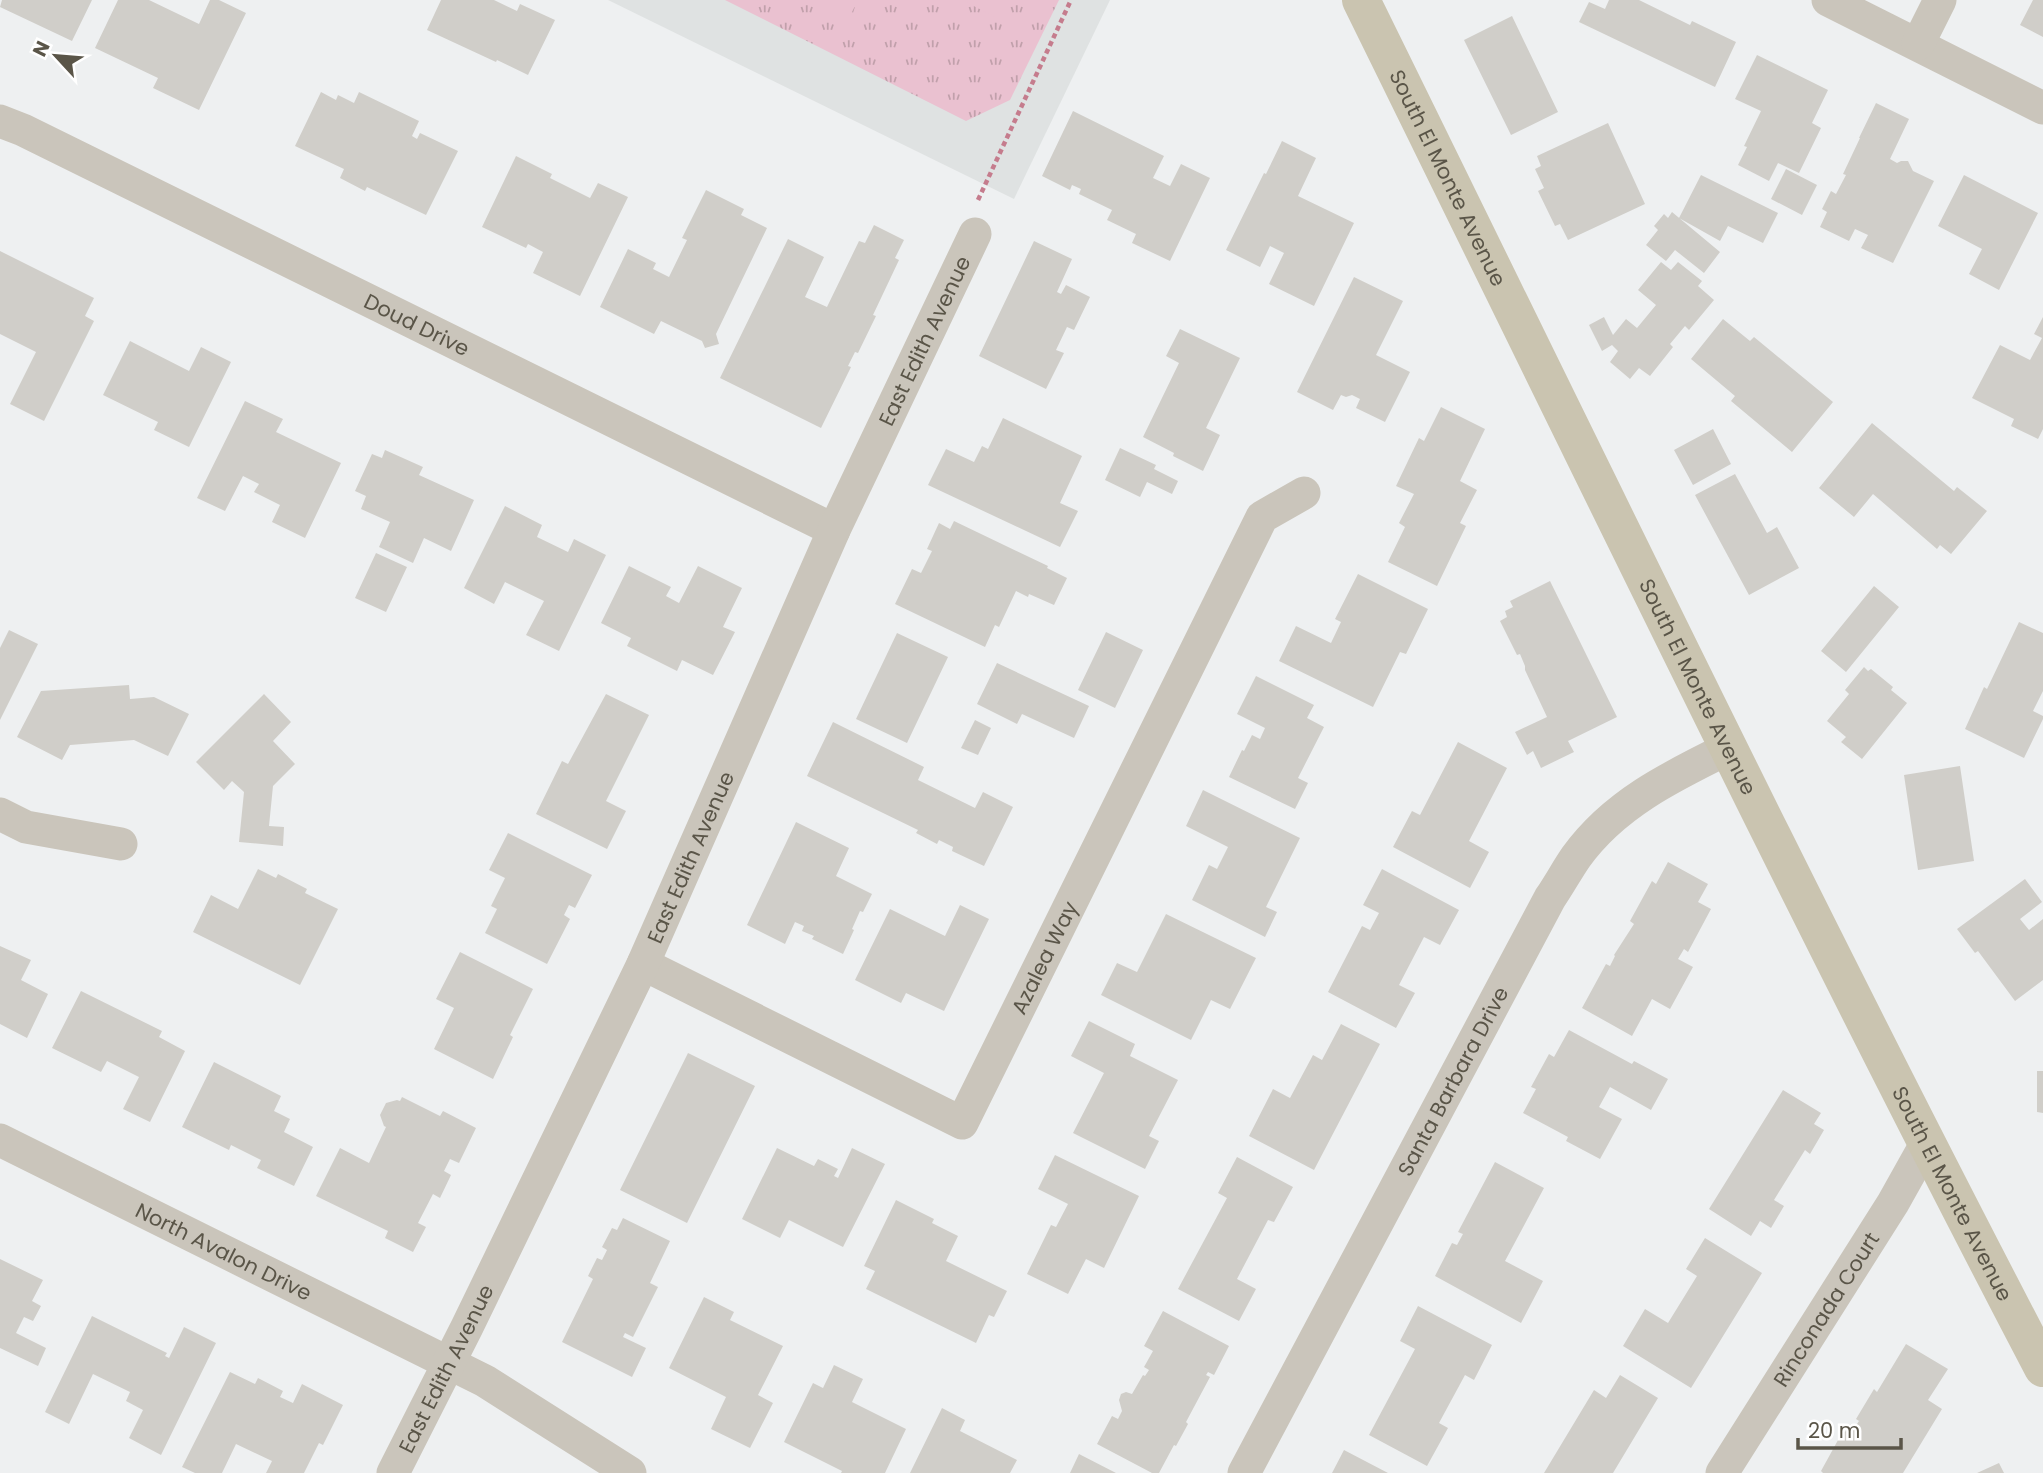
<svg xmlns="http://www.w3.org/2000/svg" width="2043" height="1473" font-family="Poppins,sans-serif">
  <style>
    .education { fill: #dfe2e2 }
    .grass { fill: url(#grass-tufts) }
    .pitch { fill: #eac1d0 }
    .building { fill: #d0cec9 }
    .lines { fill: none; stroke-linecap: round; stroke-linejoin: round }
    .path { stroke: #c57c8d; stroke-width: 4.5; stroke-dasharray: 5 3.5; stroke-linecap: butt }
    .minor { stroke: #cac5bb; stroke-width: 33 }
    .major { stroke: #cac4b0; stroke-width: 38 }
    .labels { text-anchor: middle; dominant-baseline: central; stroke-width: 7; stroke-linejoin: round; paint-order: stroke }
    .street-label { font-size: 21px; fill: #5a5548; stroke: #fff }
  </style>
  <defs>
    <pattern id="grass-tufts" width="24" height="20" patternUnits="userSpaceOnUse" patternTransform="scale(1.75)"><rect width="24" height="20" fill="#eac1d0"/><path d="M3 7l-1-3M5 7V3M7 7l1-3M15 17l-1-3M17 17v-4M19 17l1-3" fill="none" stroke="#c1a0ab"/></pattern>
  </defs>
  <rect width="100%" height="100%" fill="#eef0f1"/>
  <path class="education" d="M608,0H1110L1014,199Z"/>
  <path class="grass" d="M725,0H1059L1010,100L966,121Z"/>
  <path class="pitch" d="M813,0H858L849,18Z
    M962,0H1014L1003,21Z"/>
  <path class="building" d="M2,0H92L72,41L0,7Z
    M118,0H149L199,24L210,0H219L246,13L199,110L153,88L158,78L95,48Z
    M441,0H494L517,11L520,4L555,20L528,75L497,60L496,62L427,30Z
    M1609,0H1639L1690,25L1692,21L1736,42L1715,87L1579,22L1589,2L1605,9Z
    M2033,0H2043V37L2020,25Z
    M1512,16L1558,112L1511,135L1464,40Z
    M1757,55L1828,90L1812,123L1821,128L1799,173L1778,163L1769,181L1738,165L1747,147L1744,146L1761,111L1735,99Z
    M321,92L336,100L338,95L354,103L359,92L419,121L412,136L417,139L420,133L458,151L426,215L367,187L365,191L340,178L344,169L295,146Z
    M1876,103L1909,119L1890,159L1897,163L1901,161H1908L1913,171L1934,181L1893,263L1861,248L1868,235L1855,229L1849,241L1820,227L1827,212L1822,209L1831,191L1836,194L1846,175L1843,174L1860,138H1859Z
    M1073,111L1164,156L1153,178L1170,186L1181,164L1210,178L1170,261L1132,243L1136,234L1107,220L1112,210L1079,194L1081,189L1072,185L1070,190L1042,176Z
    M1608,123L1645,204L1568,240L1560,224L1555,226L1538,191L1544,188L1535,169L1541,166L1537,156Z
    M1282,141L1316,158L1298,196L1354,223L1314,306L1269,284L1284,253L1270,246L1260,267L1226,250L1264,173L1266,174Z
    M516,156L552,174L550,178L590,198L598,183L628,197L580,296L533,273L543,252L528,244L526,248L482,227Z
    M1786,169L1817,185L1802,215L1771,199Z
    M1701,175L1778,213L1763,243L1728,226L1720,241L1679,218Z
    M1964,175L2038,213L1999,290L1969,274L1982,249L1938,226Z
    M706,190L744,209L741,215L767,228L716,334L719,344L705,348L702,341L661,321L654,334L600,307L628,249L656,263L653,269L669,277L687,240L682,238Z
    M1672,212L1720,252L1704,273L1675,250L1666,261L1646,245L1658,230L1654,226L1664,214L1668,218Z
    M874,225L904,240L895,258L899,260L873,315L876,316L858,353L855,352L848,366L851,367L821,428L720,378L788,239L824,257L805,297L827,307L859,241L865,243Z
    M1034,241L1072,259L1057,292L1061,294L1066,285L1090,297L1074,330L1067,327L1056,350L1064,353L1046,389L979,356Z
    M0,251L94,298L85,316L94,321L44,421L10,404L36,352L0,334Z
    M1661,262L1671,270L1678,262L1702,281L1698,286L1714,300L1689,330L1685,326L1670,344L1673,347L1650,376L1639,368L1630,379L1610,362L1618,351L1612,345L1602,351L1589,325L1604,317L1613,335L1626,319L1637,328L1656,305L1638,290Z
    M1354,277L1403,301L1376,355L1410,372L1385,422L1356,408L1360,399L1352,395L1346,397L1341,395L1333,410L1297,392Z
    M2043,317V429L2038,439L2011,426L2014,419L1972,398L2000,345L2030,360L2042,338L2034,334Z
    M1723,319L1750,341L1754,337L1833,402L1792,452L1731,401L1735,396L1691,359Z
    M1180,329L1240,358L1206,428L1220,435L1203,471L1173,456L1174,453L1143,437L1179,363L1166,356Z
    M130,341L189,371L201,347L231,362L189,447L154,430L158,422L103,395Z
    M245,401L283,419L276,432L341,463L305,538L272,522L280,505L254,492L259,484L243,476L225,511L197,498Z
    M1441,407L1485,429L1460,481L1477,490L1460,523L1466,526L1437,586L1388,562L1405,527L1399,523L1414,494L1396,486L1419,438L1424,441Z
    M1003,418L1082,456L1060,503L1078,511L1060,547L928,485L946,449L974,462L982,446L988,449Z
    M1872,423L1954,491L1957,487L1987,511L1951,554L1940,545L1937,549L1873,494L1854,517L1819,488Z
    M1713,429L1731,464L1693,485L1674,450Z
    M1120,448L1156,465L1154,469L1178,481L1172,494L1147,482L1140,497L1105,480Z
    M385,450L423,467L419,475L474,500L451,551L424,538L413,563L379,547L390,522L361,509L366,496L355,491L372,454L382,458Z
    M1735,474L1767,533L1777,527L1799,568L1749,595L1695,495Z
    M505,506L542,525L537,537L568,552L574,539L606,555L559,651L526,635L544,601L505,582L494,604L464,588Z
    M954,521L1048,566L1047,568L1067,578L1054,605L1029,594L1028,597L1016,591L999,627L995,625L985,647L895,604L912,569L921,573L932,551L927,549L939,523L950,529Z
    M376,553L407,567L386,612L355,598Z
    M629,566L671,587L666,596L679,603L698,566L742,588L723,627L735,632L713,675L682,660L677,671L627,646L631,638L601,623Z
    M1358,574L1428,609L1406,654L1400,652L1373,707L1279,661L1296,626L1331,643L1341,622L1335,619Z
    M1550,581L1617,717L1568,741L1574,752L1541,768L1533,751L1527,755L1515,732L1547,717L1525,670V666L1520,654L1517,655L1500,621L1507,617L1505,611L1513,607L1510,601Z
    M1874,586L1899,607L1846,672L1821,651Z
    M2019,622L2043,633V691L2033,711L2043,716V719L2024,758L1965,729L1984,687L1987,689Z
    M9,630L38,644L0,720V648Z
    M1106,632L1143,650L1115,708L1078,690Z
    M897,633L948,657L907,743L856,719Z
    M997,663L1089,706L1074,738L1022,714L1017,724L977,704Z
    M1864,667L1868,671L1871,669L1893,687L1891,690L1907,703L1862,759L1841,742L1846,737L1827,721L1849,694L1845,690Z
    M1256,676L1314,705L1307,718L1324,727L1298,778L1308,783L1295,809L1229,777L1242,750L1244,751L1252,735L1260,739L1265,728L1237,714Z
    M129,685L130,699L154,697L189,714L168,756L134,740L70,745L62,760L17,737L41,691Z
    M264,694L291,722L273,741L295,764L273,786L269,826L284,827L283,846L239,842L244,792L232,781L224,790L196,762Z
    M606,694L649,715L606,801L626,811L607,849L536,814L562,761L568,764Z
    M975,720L991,728L978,755L961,748Z
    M833,722L924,767L918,780L975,808L983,792L1013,807L984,866L952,851L953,847L939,840L937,844L916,833L918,830L807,776Z
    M1458,742L1507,768L1469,841L1489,852L1470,888L1393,847L1412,811L1420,815Z
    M1960,766L1974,861L1918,870L1904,775Z
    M1203,790L1300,838L1266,907L1277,912L1265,937L1192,900L1209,865L1217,869L1228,847L1186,826Z
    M796,822L849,848L836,876L872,894L863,912L860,911L852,929L854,930L843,954L812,939L814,936L802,931L804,926L795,922L785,944L747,925Z
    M508,833L592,875L575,908L569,905L564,915L570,919L547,964L485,933L497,909L491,906L505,878L489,870Z
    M1668,862L1708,884L1698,902L1711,909L1688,952L1684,949L1678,959L1693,967L1670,1009L1652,999L1632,1036L1582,1008L1606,964L1610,966L1615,956L1614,955L1634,924L1630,921L1652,881L1656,884Z
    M258,869L276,878L278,874L307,889L305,893L338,909L300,985L193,932L211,895L238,909Z
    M1382,869L1459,910L1440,945L1424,937L1399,985L1415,993L1396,1028L1328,992L1362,926L1370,930L1379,913L1363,905Z
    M2025,879L2042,902L2020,919L2029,930L2043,919V980L2015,1001L1978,951L1975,953L1957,929Z
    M960,905L989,919L944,1011L906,993L901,1003L855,980L890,909L945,936Z
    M1166,914L1256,958L1230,1009L1211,1000L1191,1040L1101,995L1117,963L1137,972Z
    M0,946L31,960L21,980L48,994L27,1038L0,1024Z
    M460,952L533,989L510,1035L513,1037L493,1079L434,1049L454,1008L436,999Z
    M81,991L162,1031L159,1037L185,1051L150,1122L123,1109L139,1077L107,1061L101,1072L52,1048Z
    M1089,1021L1135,1044L1130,1056L1178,1080L1149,1136L1159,1141L1145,1169L1073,1133L1104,1073L1071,1056Z
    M1341,1024L1380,1044L1314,1170L1249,1136L1273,1089L1290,1098L1313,1055L1322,1060Z
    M1569,1030L1632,1064L1634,1061L1668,1079L1651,1110L1610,1087L1599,1107L1622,1119L1600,1159L1566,1141L1568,1137L1523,1113L1536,1089L1531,1087L1549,1054L1554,1057Z
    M688,1053L755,1086L687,1223L620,1190Z
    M214,1062L281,1096L274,1111L290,1119L284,1132L313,1147L294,1186L257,1168L261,1160L231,1145L229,1150L182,1127Z
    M2037,1071H2043V1113L2037,1112Z
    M1783,1090L1821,1113L1814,1124L1824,1130L1810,1154L1805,1150L1774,1200L1784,1206L1771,1228L1760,1221L1751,1236L1709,1209Z
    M402,1097L440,1116L443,1111L476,1128L459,1163L450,1159L444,1171L451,1175L440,1198L433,1194L418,1223L426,1227L413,1252L385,1238L388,1231L316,1196L340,1148L369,1163L386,1127L384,1126L380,1115L386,1103L397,1100L400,1101Z
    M777,1148L814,1166L818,1159L838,1169L834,1176L838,1178L852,1148L885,1164L843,1247L789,1220L780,1238L742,1219Z
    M1055,1155L1139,1196L1104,1268L1086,1259L1068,1294L1027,1274L1051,1225L1056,1227L1068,1204L1038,1189Z
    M1237,1157L1293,1187L1274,1222L1268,1220L1237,1279L1256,1289L1239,1321L1178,1289L1227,1198L1218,1193Z
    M1495,1162L1544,1188L1505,1261L1543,1281L1521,1323L1435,1276L1452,1243L1457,1245L1463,1234L1458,1232Z
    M896,1200L934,1219L932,1223L958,1236L946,1261L1007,1291L994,1317L989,1315L976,1343L866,1289L875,1271L864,1266Z
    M623,1218L670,1241L650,1283L658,1287L633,1337L625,1333L623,1337L646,1348L632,1377L562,1342L593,1279L588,1276L597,1258L602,1260L607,1250L602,1247L612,1228L617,1230Z
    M1705,1238L1762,1273L1691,1388L1623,1346L1645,1309L1668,1323L1697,1276L1686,1269Z
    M0,1259L43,1280L32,1301L41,1306L33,1321L24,1317L16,1333L46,1348L38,1366L0,1348Z
    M704,1297L734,1312L730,1320L783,1346L758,1395L773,1403L750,1448L711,1429L726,1397L669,1368Z
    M1418,1306L1492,1345L1474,1380L1465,1375L1439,1423L1448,1428L1427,1466L1369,1435L1415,1349L1400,1341Z
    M1163,1311L1229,1346L1214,1375L1208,1372L1206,1375L1210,1377L1186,1422L1188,1424L1176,1446L1174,1445L1159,1473H1152L1097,1444L1112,1416L1118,1419L1122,1411L1119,1400L1121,1394L1126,1392L1132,1394L1143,1375L1145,1376L1149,1370L1144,1367L1153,1351L1144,1346Z
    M92,1316L167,1353L165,1356L169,1358L184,1327L216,1343L161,1455L129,1438L143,1410L126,1401L130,1392L93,1374L69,1424L45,1412Z
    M1906,1344L1948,1369L1928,1400L1942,1409L1903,1473H1823L1821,1471L1843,1431L1845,1432L1850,1424L1855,1427L1859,1421L1856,1419L1874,1389L1877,1392Z
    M834,1365L863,1379L852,1402L906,1429L885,1473H841L842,1471L784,1442L813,1383L823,1388Z
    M230,1372L255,1384L258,1378L283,1391L280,1397L293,1403L302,1384L343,1405L323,1445L319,1443L304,1473H266L272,1461L236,1444L222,1473H195L182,1467Z
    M1620,1375L1658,1398L1613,1473H1544L1594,1390L1606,1398Z
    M942,1408L965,1420L960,1431L1017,1460L1010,1473H910Z
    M1344,1450L1388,1473H1332Z
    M1079,1454L1116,1473H1070Z
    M1999,1463L2004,1473H1977Z"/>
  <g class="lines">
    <path class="path" d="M978,200L1071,0"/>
    <g class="minor">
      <path d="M1828,0L2043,108"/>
      <path d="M1918,44L1940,0"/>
      <path id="s1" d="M0,121L23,130L834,530"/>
      <path d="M0,814L26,827L121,844"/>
      <path id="s2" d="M643,964L962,1123L1262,517L1304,493"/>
      <path id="s3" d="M0,1140L485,1381L630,1473"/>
      <path id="s4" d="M393,1473L467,1327L643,964L834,530L975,234"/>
      <path id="s5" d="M1244,1473L1550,898C1559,885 1567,870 1576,857C1614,804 1672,776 1729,748"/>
      <path id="s6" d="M1722,1473L1893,1203L1926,1144"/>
    </g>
    <path class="major" id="s7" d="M1361,0C1586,457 1807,917 2043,1368"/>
  </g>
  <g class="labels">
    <g class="street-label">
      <text stroke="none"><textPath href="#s7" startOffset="198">South El Monte Avenue</textPath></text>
      <text stroke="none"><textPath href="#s1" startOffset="464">Doud Drive</textPath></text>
      <text stroke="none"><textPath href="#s4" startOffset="1251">East Edith Avenue</textPath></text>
      <text stroke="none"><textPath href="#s7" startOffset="765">South El Monte Avenue</textPath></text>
      <text stroke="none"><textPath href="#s4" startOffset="684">East Edith Avenue</textPath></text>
      <text stroke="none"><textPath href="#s2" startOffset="541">Azalea Way</textPath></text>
      <text stroke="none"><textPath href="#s5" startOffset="444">Santa Barbara Drive</textPath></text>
      <text stroke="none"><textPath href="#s7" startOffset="1332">South El Monte Avenue</textPath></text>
      <text stroke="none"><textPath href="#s3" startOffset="250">North Avalon Drive</textPath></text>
      <text stroke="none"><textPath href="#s6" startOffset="194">Rinconada Court</textPath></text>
      <text stroke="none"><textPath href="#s4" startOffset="117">East Edith Avenue</textPath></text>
    </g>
  </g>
  <g transform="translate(56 56) rotate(296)" stroke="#ffffff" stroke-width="5" paint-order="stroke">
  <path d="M0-5L12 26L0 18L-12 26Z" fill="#5a5548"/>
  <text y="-10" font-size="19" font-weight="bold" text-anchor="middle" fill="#5a5548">N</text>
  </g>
  <path d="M1798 1438v10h103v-10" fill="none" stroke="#5a5548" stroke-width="3.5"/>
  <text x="1808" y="1438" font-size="21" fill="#5a5548" stroke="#ffffff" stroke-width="5" paint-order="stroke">20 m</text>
</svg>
